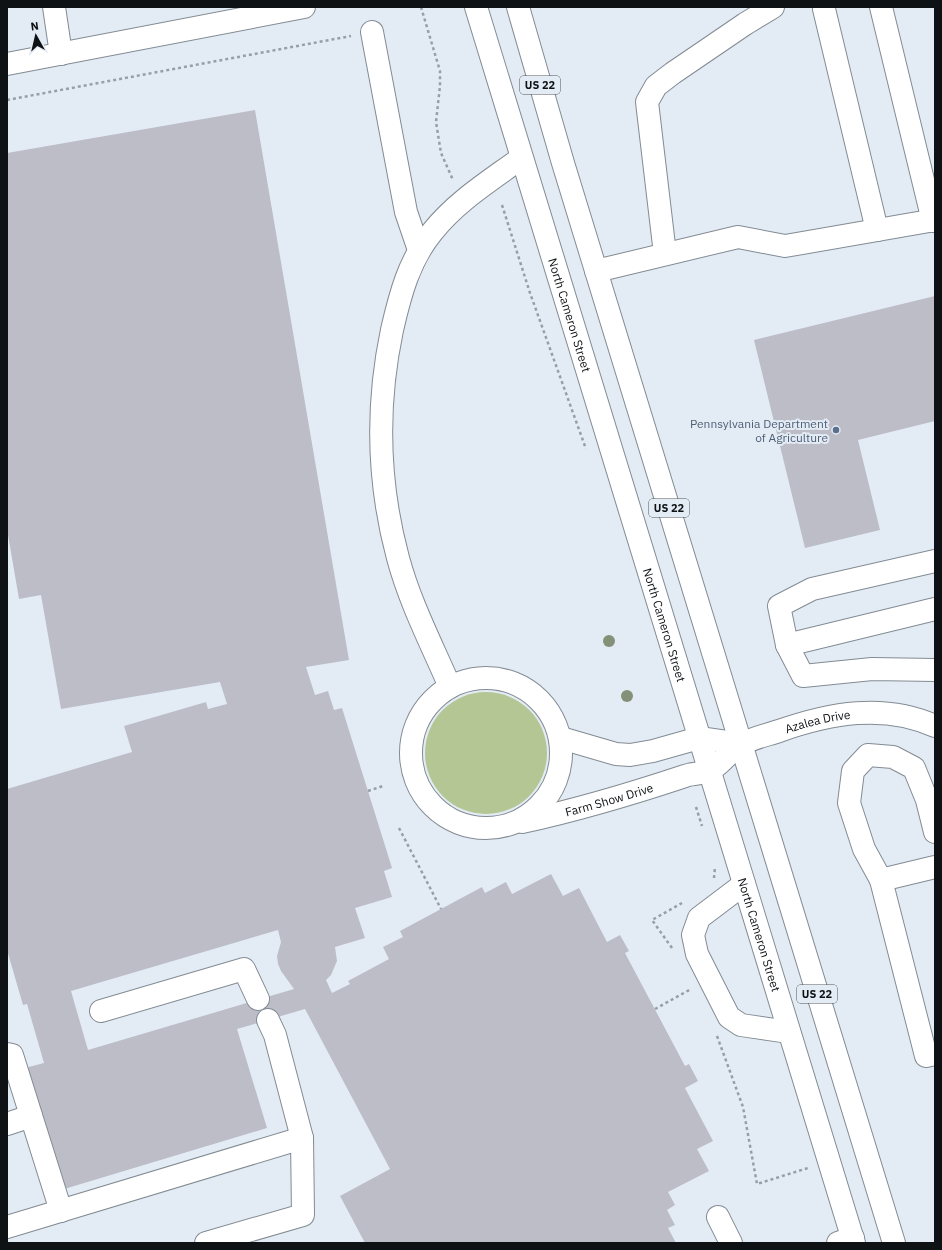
<svg xmlns="http://www.w3.org/2000/svg" width="942" height="1250" font-family="'IBM Plex Sans',sans-serif">
  <style>
    .green { fill: #b4c694 }
    .building { fill: #bdbdc8; fill-rule: evenodd }
    .lines { fill: none; stroke-linecap: round; stroke-linejoin: round }
    .minor-casing { stroke: #838b93; stroke-width: 24 }
    .highway-casing { stroke: #838b93; stroke-width: 24 }
    .path { stroke: #979ea5; stroke-width: 2.5; stroke-dasharray: 3 3; stroke-linecap: butt }
    .minor { stroke: #fff; stroke-width: 22 }
    .highway { stroke: #fff; stroke-width: 22 }
    .tree { fill: #849078 }
    .service-dot { fill: #5c6f8a; stroke: #e3ecf5; stroke-width: 1.5 }
    .labels { text-anchor: middle; dominant-baseline: central; stroke-width: 4; stroke-linejoin: round; paint-order: stroke }
    .shield { fill: #e3ecf5; stroke: #4f5358; stroke-width: 1 }
    .shield-label { font-size: 11px; font-weight: bold; fill: #0f1215 }
    .street-label { font-size: 12px; fill: #0f1215; stroke: #e3ecf5 }
    .service-label { font-size: 12px; fill: #4e5e75; stroke: #e3ecf5; text-anchor: end }
  </style>
  <rect width="100%" height="100%" fill="#e3ecf5"/>
  <path class="green" d="M425 753a61 61 0 1 1 122 0a61 61 0 1 1-122 0Z"/>
  <path class="building" d="M255,110L349,660L306,667L315,695L328,691L334,710L342,708L392,868L384,871L392,897L355,908L365,938L335,947L337,961L331,975L326,980L332,993L350,984L348,981L389,959L383,947L403,937L400,931L482,887L485,893L506,882L512,894L551,874L563,896L579,888L607,942L620,935L629,951L625,953L685,1066L689,1064L698,1081L685,1088L713,1141L697,1149L709,1171L668,1192L675,1205L667,1210L675,1225L668,1228L676,1243H365L340,1196L390,1169L305,1009L237,1029L267,1128L61,1190L25,1068L44,1063L27,1004L23,1005L7,950V789L132,752L124,726L206,702L208,709L227,704L220,682L61,709L41,595L19,599L7,529V153ZM278,930L281,942L277,956L278,964L281,971L294,989L88,1050L71,991Z
    M935,296V421L858,440L880,530L805,548L754,340Z"/>
  <g class="lines">
    <defs>
      <g id="minor">
        <path d="M54,7L61,54"/>
        <path d="M881,7L933,221"/>
        <path d="M824,9L877,230"/>
        <path d="M372,32L406,212L419,250"/>
        <path d="M7,64L304,7"/>
        <path d="M665,254L647,102L656,86L673,73L745,24L773,7"/>
        <path d="M596,271L738,237L785,246L935,220"/>
        <path d="M935,561L812,589L779,606L787,645L803,676L872,669L935,670"/>
        <path d="M787,645L935,609"/>
        <circle cx="486" cy="753" r="75"/>
        <path d="M450,687C432,645 410,603 398,558C378,484 376,406 392,330C400,295 409,260 433,231C457,201 491,180 521,158"/>
        <path d="M561,738L616,754L630,755L653,751L699,738L741,744"/>
        <path id="s1" d="M522,822C577,810 631,794 685,776C693,773 702,774 709,771C721,765 730,750 742,744C753,738 767,735 779,731C830,713 884,703 935,726"/>
        <path d="M935,832L927,800L914,768L893,757L868,755L853,771L849,803L864,849L881,880L935,867"/>
        <path d="M881,880L926,1056L935,1054"/>
        <path d="M744,884L699,918L693,935L697,954L729,1017L741,1025L789,1032"/>
        <path d="M101,1011L244,969L258,999"/>
        <path d="M268,1020L275,1035L302,1138"/>
        <path d="M7,1054L12,1055L61,1211"/>
        <path d="M7,1124L31,1116"/>
        <path d="M718,1217L731,1243"/>
        <path d="M7,1227L302,1138L303,1215L206,1243"/>
        <path d="M838,1243L853,1238"/>
      </g>
      <g id="highway">
        <path id="s2" d="M476,7L854,1243"/>
        <path d="M518,7L563,163L894,1243"/>
      </g>
    </defs>
    <use href="#minor" class="minor-casing"/>
    <use href="#highway" class="highway-casing"/>
    <path class="path" d="M421,7L440,71V86L436,122L441,153L453,180
      M7,100L351,36
      M502,205L530,293L586,449
      M368,791L383,786
      M696,807L702,826
      M399,828L441,909
      M714,878L715,867
      M672,948L652,920L682,903
      M655,1009L691,989
      M717,1036L743,1107L757,1184L808,1168"/>
    <use href="#minor" class="minor"/>
    <use href="#highway" class="highway"/>
  </g>
  <g class="tree">
    <circle cx="609" cy="641" r="6"/>
    <circle cx="627" cy="696" r="6"/>
  </g>
  <circle class="service-dot" cx="836" cy="430" r="4"/>
  <g class="labels">
    <g class="shield">
      <rect x="520" y="76" width="40" height="18" rx="3"/>
      <rect x="649" y="499" width="40" height="18" rx="3"/>
      <rect x="797" y="985" width="40" height="18" rx="3"/>
    </g>
    <g class="shield-label">
      <text x="540" y="85">US 22</text>
      <text x="669" y="508">US 22</text>
      <text x="817" y="994">US 22</text>
    </g>
    <g class="street-label">
      <text stroke="none"><textPath href="#s2" startOffset="322">North Cameron Street</textPath></text>
      <text stroke="none"><textPath href="#s2" startOffset="646">North Cameron Street</textPath></text>
      <text stroke="none"><textPath href="#s1" startOffset="316">Azalea Drive</textPath></text>
      <text stroke="none"><textPath href="#s1" startOffset="90">Farm Show Drive</textPath></text>
      <text stroke="none"><textPath href="#s2" startOffset="970">North Cameron Street</textPath></text>
    </g>
    <g class="service-label">
      <text x="828" y="423">Pennsylvania Department<tspan x="828" dy="14">of Agriculture</tspan></text>
    </g>
  </g>
  <rect width="942" height="1250" fill="none" stroke="#0f1215" stroke-width="16"/>
  <g transform="translate(36 36) rotate(352)" stroke="#e3ecf5" stroke-width="3" paint-order="stroke">
  <path d="M0-3L7 15L0 10L-7 15Z" fill="#0f1215"/>
  <text y="-6" font-size="11" font-weight="bold" text-anchor="middle" fill="#0f1215">N</text>
  </g>
</svg>
